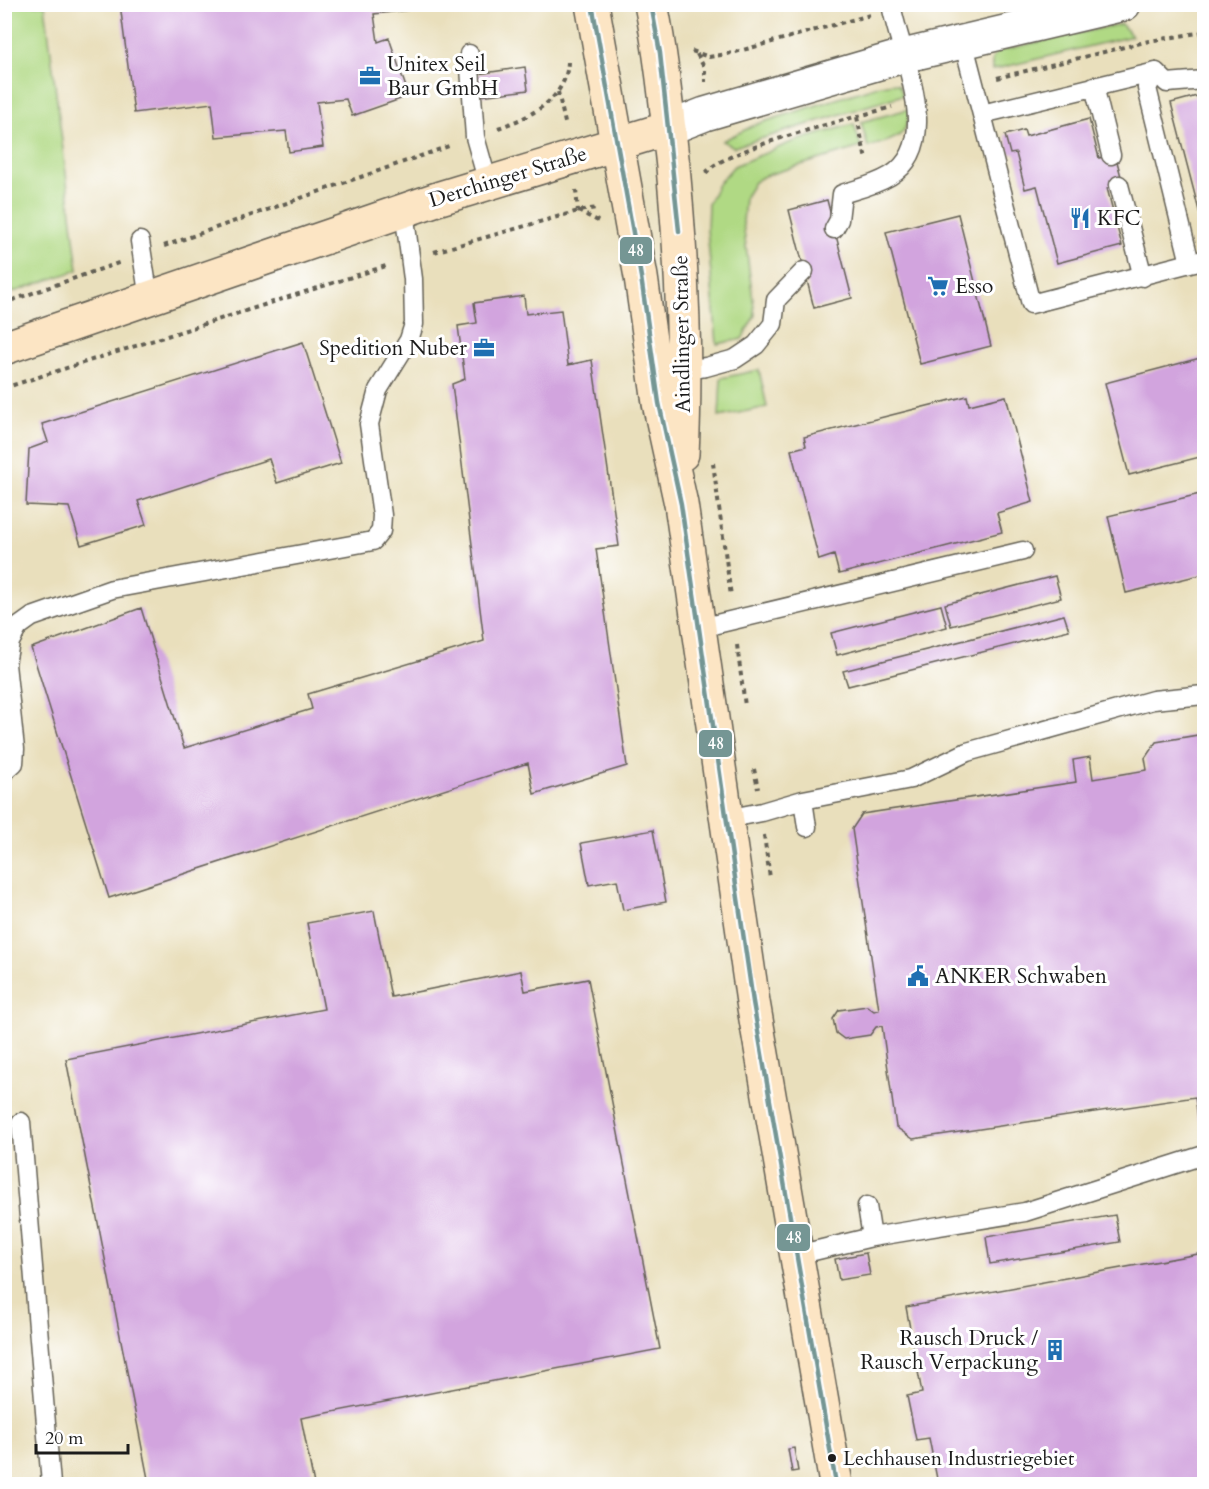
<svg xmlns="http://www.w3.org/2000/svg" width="1209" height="1489" font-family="Cardo,serif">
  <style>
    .green { fill: #b0d984; stroke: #667a50; stroke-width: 1.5 }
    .building { fill: #d2a4de }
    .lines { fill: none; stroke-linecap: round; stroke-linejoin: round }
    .service-casing { stroke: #646054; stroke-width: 21 }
    .tertiary-casing { stroke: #646054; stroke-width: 36 }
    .secondary-casing { stroke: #646054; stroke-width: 36 }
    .path { stroke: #646054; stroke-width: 4; stroke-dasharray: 4.5 4.5; stroke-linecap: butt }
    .service { stroke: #fff; stroke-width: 18 }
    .tertiary { stroke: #fff; stroke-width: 33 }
    .secondary { stroke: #fce5c4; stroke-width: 33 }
    .bus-1-casing { stroke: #fff; stroke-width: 9 }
    .bus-1 { stroke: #759694; stroke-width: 4.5 }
    .bus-dot { fill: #1c1c1c; stroke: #fff; stroke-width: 2 }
    .labels { text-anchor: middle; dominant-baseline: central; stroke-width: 6; stroke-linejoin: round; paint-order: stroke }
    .bus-label { font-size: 20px; fill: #1c1c1c; stroke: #fff; text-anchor: start }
    .poi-label { font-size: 21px; fill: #1c1c1c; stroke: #fff; text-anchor: start }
    .street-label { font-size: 21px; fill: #1c1c1c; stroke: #fff }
    .line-badge { stroke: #fff; stroke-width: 2 }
    .badge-label { font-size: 16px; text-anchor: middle; font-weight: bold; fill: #fff }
  </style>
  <rect width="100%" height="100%" fill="#fff"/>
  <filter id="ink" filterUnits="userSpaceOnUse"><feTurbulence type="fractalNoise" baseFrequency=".0167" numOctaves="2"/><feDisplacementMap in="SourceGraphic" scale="12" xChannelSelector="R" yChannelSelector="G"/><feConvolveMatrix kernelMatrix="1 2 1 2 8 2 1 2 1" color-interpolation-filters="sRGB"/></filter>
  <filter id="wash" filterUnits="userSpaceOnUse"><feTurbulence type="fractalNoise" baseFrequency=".008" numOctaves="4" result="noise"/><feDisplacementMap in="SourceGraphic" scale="24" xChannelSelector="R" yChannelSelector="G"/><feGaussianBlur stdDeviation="1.35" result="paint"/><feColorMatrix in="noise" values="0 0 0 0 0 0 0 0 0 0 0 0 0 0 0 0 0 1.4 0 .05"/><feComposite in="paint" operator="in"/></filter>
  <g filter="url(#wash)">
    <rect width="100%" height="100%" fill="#e9dfbc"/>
    <path class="green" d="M4,5H45L78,270L5,295Z
      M1121,24L1132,36L992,70V59L998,51Z
      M893,83L899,85L903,95L734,147L722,141L757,124L881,85Z
      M909,109C909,139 892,140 868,147L861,122Z
      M854,124L861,147L764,176L754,182L745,197L743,223L755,315L742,339L717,344L707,229L708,204L718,184L734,166L792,142Z
      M759,370L767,407L719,417L721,378Z"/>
    <g id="blocks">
      <path class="building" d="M120,4H409L410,10L374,14L378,42L389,38L409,96L352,116L346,99L317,102L323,147L289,152L286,131L216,137L212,103L134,113Z
        M525,67L528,90L481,96L478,74Z
        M1197,96L1204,125V230L1171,103Z
        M1089,119L1099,158L1115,154L1123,184L1107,188L1122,246L1057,263L1037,186L1025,189L1016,153L1010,154L1005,135L1024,130L1026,136Z
        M827,200L852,298L814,308L789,210Z
        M958,214L991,346L920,364L886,232Z
        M524,296L526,314L561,310L568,365L592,360L619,546L596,549L627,766L534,794L528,763L109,898L31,648L141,608L184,748L312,709L308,694L484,641L452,384L465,379L458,326L477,323L474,303Z
        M303,342L341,463L277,483L269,459L138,501L146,525L81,545L69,507L26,505L29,449L48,442L42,424Z
        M1204,357V456L1129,475L1105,383Z
        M967,396L969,405L1006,396L1033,502L997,513L1002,532L839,574L834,555L819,560L791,450L806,446L804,437Z
        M1204,493V574L1126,593L1108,516Z
        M1055,576L1061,598L951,626L945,604Z
        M941,605L947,627L837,655L831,633Z
        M1064,615L1069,630L848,686L843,671Z
        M1204,734V1118L1198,1119L1195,1097L913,1139L896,1127L882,1026L876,1027L870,1035L844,1039L836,1033L833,1019L839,1010L867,1006L874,1011L879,1010L852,829L862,814L1076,782L1073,760L1090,757L1093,779L1147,770L1145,758L1156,742Z
        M653,830L666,902L623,910L617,880L589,885L581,843Z
        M374,911L391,997L521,971L525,991L588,979L660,1349L301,1418L314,1484H149L66,1059L324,1009L307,923Z
        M1115,1215L1120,1242L990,1264L986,1237Z
        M866,1253L870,1275L839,1280L835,1259Z
        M1204,1253V1481L1184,1484H938L929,1438L916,1440L907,1396L922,1393L906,1307Z
        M794,1448L798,1471L792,1472L788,1449Z"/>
    </g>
  </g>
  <g filter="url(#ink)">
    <use href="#blocks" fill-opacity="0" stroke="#646054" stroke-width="1.5"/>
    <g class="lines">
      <defs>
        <path id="service" d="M963,41L1031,304L1190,263
          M469,54L475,137L488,183
          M1156,72L1147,88L1190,263L1204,260
          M1156,72L1167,83L1204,80
          M1094,86L1111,155
          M982,114L1156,72
          M1119,185L1143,277
          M834,229L839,220L842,194C858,189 875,185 890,176C946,142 899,53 891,4
          M140,241L149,299
          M685,370L706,367L735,359L756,345L773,324L776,300L804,271
          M700,628L1023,551
          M4,772L14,763L15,749L6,664L10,642L18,627L32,617L112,589L373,541L381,531L382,515L369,424L378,390L409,340L414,324L413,279L404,211
          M803,800L911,779L967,752L1153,700L1204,695
          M726,819L762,812L803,800L807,827
          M21,1122L51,1484
          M872,1237L1025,1212L1204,1155
          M797,1255L872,1237L867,1206"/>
        <path id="tertiary" d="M669,128L705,114L903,56L1124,4"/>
        <path id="secondary" d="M592,4L641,277L659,403L681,504L753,1002L836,1484
          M651,4C662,58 667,113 673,167C682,263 687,358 682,454
          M4,348L440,198L669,128"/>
      </defs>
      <use href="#service" class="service-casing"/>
      <use href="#tertiary" class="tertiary-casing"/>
      <use href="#secondary" class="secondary-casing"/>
      <path class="path" d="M692,51L709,57L732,53L870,15
        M697,54L705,69V82
        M997,78L1149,41L1204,32
        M558,92L566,127
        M857,117L866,160
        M498,128C530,117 566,100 568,62
        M706,173C722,149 857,117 892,107
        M576,190L578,211
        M578,211L598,221
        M164,246L452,145
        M434,252L578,211L597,208
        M4,303L121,262
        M4,388L386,266
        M713,463L731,596
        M737,645L745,706
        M754,769L758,789
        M764,835L770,878"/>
      <use href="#service" class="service"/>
      <use href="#tertiary" class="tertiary"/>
      <use href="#secondary" class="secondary"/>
      <defs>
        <path id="bus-1" d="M592,4L641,277L659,403L681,504L753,1002L836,1484
          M651,4L660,53L679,231"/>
      </defs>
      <use href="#bus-1" class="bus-1-casing"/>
      <use href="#bus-1" class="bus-1"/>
    </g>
  </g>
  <defs>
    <symbol id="office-bare" viewBox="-9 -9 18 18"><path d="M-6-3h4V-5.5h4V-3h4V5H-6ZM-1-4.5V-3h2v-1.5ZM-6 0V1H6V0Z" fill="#1f6fb2" stroke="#fff" stroke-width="2.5" paint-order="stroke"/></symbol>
    <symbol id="restaurant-bare" viewBox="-9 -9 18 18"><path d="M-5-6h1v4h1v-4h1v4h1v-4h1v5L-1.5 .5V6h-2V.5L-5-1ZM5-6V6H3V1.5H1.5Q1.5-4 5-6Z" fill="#1f6fb2" stroke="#fff" stroke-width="2.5" paint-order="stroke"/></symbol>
    <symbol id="supermarket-bare" viewBox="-9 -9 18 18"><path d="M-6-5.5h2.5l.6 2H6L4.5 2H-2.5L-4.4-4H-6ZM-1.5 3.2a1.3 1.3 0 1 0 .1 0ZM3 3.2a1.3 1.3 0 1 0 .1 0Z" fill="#1f6fb2" stroke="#fff" stroke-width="2.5" paint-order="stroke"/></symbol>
    <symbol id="civic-bare" viewBox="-9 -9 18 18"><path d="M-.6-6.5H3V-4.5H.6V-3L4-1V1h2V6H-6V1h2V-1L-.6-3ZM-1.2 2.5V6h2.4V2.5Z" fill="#1f6fb2" stroke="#fff" stroke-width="2.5" paint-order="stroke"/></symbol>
    <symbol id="building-bare" viewBox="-9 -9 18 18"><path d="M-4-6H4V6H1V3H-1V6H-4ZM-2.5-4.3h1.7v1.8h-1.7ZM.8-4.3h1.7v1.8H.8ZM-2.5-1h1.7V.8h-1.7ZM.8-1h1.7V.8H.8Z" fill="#1f6fb2" stroke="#fff" stroke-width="2.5" paint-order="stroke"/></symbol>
  </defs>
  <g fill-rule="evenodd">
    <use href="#office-bare" x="355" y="61" width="30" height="30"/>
    <use href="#restaurant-bare" x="1065" y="203" width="30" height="30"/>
    <use href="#supermarket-bare" x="923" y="271" width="30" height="30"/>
    <use href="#office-bare" x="469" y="333" width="30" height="30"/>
    <use href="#civic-bare" x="903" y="961" width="30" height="30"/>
    <use href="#building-bare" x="1040" y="1335" width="30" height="30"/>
  </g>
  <circle class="bus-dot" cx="832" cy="1458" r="5"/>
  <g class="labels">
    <g class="bus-label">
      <text x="843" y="1458">Lechhausen Industriegebiet</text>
    </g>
    <g class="poi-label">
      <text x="387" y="64">Unitex Seil<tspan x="387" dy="24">Baur GmbH</tspan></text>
      <text x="1097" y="218">KFC</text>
      <text x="955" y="286">Esso</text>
      <text x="467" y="348" text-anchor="end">Spedition Nuber</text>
      <text x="935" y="976">ANKER Schwaben</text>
      <text x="1038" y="1338" text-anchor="end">Rausch Druck /<tspan x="1038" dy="24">Rausch Verpackung</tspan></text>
    </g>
    <g class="street-label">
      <text transform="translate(508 177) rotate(-17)">Derchinger Straße</text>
      <text transform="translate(682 334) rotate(-91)">Aindlinger Straße</text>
    </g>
  </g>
  <g class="line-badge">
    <rect x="619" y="236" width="34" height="29" rx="6" fill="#759694"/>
    <rect x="698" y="729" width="35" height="29" rx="6" fill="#759694"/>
    <rect x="776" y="1223" width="35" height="29" rx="6" fill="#759694"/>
  </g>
  <g class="badge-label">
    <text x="636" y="256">48</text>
    <text x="716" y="749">48</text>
    <text x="794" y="1243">48</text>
  </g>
  <rect width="1209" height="1489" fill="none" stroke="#fff" stroke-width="24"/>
  <path d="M36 1444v9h92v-9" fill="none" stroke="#1c1c1c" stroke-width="3"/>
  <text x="45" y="1444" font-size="18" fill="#1c1c1c" stroke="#ffffff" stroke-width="4.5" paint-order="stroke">20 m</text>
</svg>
